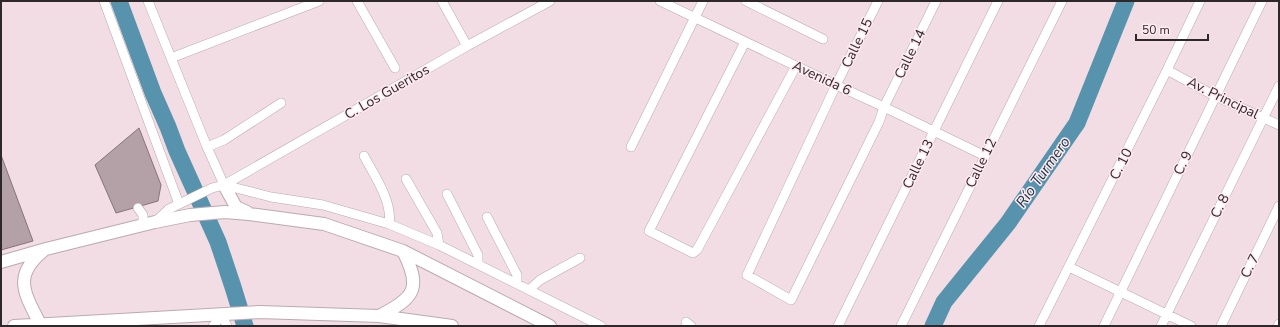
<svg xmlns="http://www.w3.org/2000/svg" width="1280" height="327" font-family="'Nunito Sans',sans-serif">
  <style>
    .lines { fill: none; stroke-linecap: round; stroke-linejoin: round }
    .river { stroke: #5893ae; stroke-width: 17 }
    .building { fill: #b4a1a7; stroke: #86747a }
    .minor-casing { stroke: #bca9af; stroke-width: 10 }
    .major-casing { stroke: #bca9af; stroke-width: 14 }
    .minor { stroke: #fff; stroke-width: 9 }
    .major { stroke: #fff; stroke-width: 12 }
    .labels { text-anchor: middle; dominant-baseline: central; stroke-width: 3; stroke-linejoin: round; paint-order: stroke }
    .street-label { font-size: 14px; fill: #2f282a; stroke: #ffeaf1 }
    .water-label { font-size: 15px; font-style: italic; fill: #14313e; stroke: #ffeaf1 }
  </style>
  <rect width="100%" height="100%" fill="#f2dde4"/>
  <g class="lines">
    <path class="river" d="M119,1L153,93L168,127L177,151L218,242L233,287L245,326
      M933,326L944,302L1008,223L1077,123L1126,1"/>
  </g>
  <path class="building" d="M139,128L161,185L158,201L116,213L95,165Z
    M1,155L33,241L1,250Z"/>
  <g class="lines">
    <defs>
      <path id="minor" d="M104,1L179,204
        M148,1L207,147L224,185
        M357,1L395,68
        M442,1L467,46
        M660,1L836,85L884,107L985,156
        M746,1L823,39
        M878,1L836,85L747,275L791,300L879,122L884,107L936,1
        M745,42L649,231L693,253L697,250L796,66
        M171,58L319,1
        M1167,70L1215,96L1279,125
        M207,147L224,140L281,103
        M631,147L703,1
        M364,156C374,175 393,202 389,224
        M406,179L437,233L439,245
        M224,185L467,46L550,1
        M447,194L478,255V264
        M138,208L143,215V224
        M487,217L517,275V283
        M155,222L169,209L212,188L224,185L271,197L323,205L389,224L439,245L601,326
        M1069,267L1191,326
        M529,290L540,280L580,258
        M222,315L227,326
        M686,322L691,326
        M213,326L222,315
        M838,326L998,1
        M901,326L1062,1
        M1039,326L1167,70L1200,1
        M1104,326L1262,1
        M1161,326L1279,86
        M1221,326L1279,206
        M1278,326L1279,324"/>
      <path id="major" d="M224,185L236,207L247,212
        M1,262L46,249L155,222L190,215L225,212L249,214L324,224L403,251L550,326
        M379,316C415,298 422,288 403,251
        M40,324C25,294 12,276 43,251
        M14,326L260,312L379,316L452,326"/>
    </defs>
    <use href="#minor" class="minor-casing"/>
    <use href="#major" class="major-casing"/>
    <use href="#minor" class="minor"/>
    <use href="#major" class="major"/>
  </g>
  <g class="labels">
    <g class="street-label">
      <text transform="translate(857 43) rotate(-64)">Calle 15</text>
      <text transform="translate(910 54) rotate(-64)">Calle 14</text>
      <text transform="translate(822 78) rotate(25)">Avenida 6</text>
      <text transform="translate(387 92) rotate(-30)">C. Los Gueritos</text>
      <text transform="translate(1223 98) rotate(26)">Av. Principal</text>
      <text transform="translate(981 163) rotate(-64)">Calle 12</text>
      <text transform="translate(1183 163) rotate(-64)">C. 9</text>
      <text transform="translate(918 164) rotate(-64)">Calle 13</text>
      <text transform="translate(1121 164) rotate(-63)">C. 10</text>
      <text transform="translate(1220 206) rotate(-64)">C. 8</text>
      <text transform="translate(1250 266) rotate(-64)">C. 7</text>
    </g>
    <g class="water-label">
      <text transform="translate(1043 172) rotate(-55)">Río Turmero</text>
    </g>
  </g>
  <rect width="1280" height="327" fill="none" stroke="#2f282a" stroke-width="4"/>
  <path d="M1136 34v6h72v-6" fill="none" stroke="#2f282a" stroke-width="2"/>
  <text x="1142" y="34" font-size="12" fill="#2f282a" stroke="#ffeaf1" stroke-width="3" paint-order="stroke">50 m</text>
</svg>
